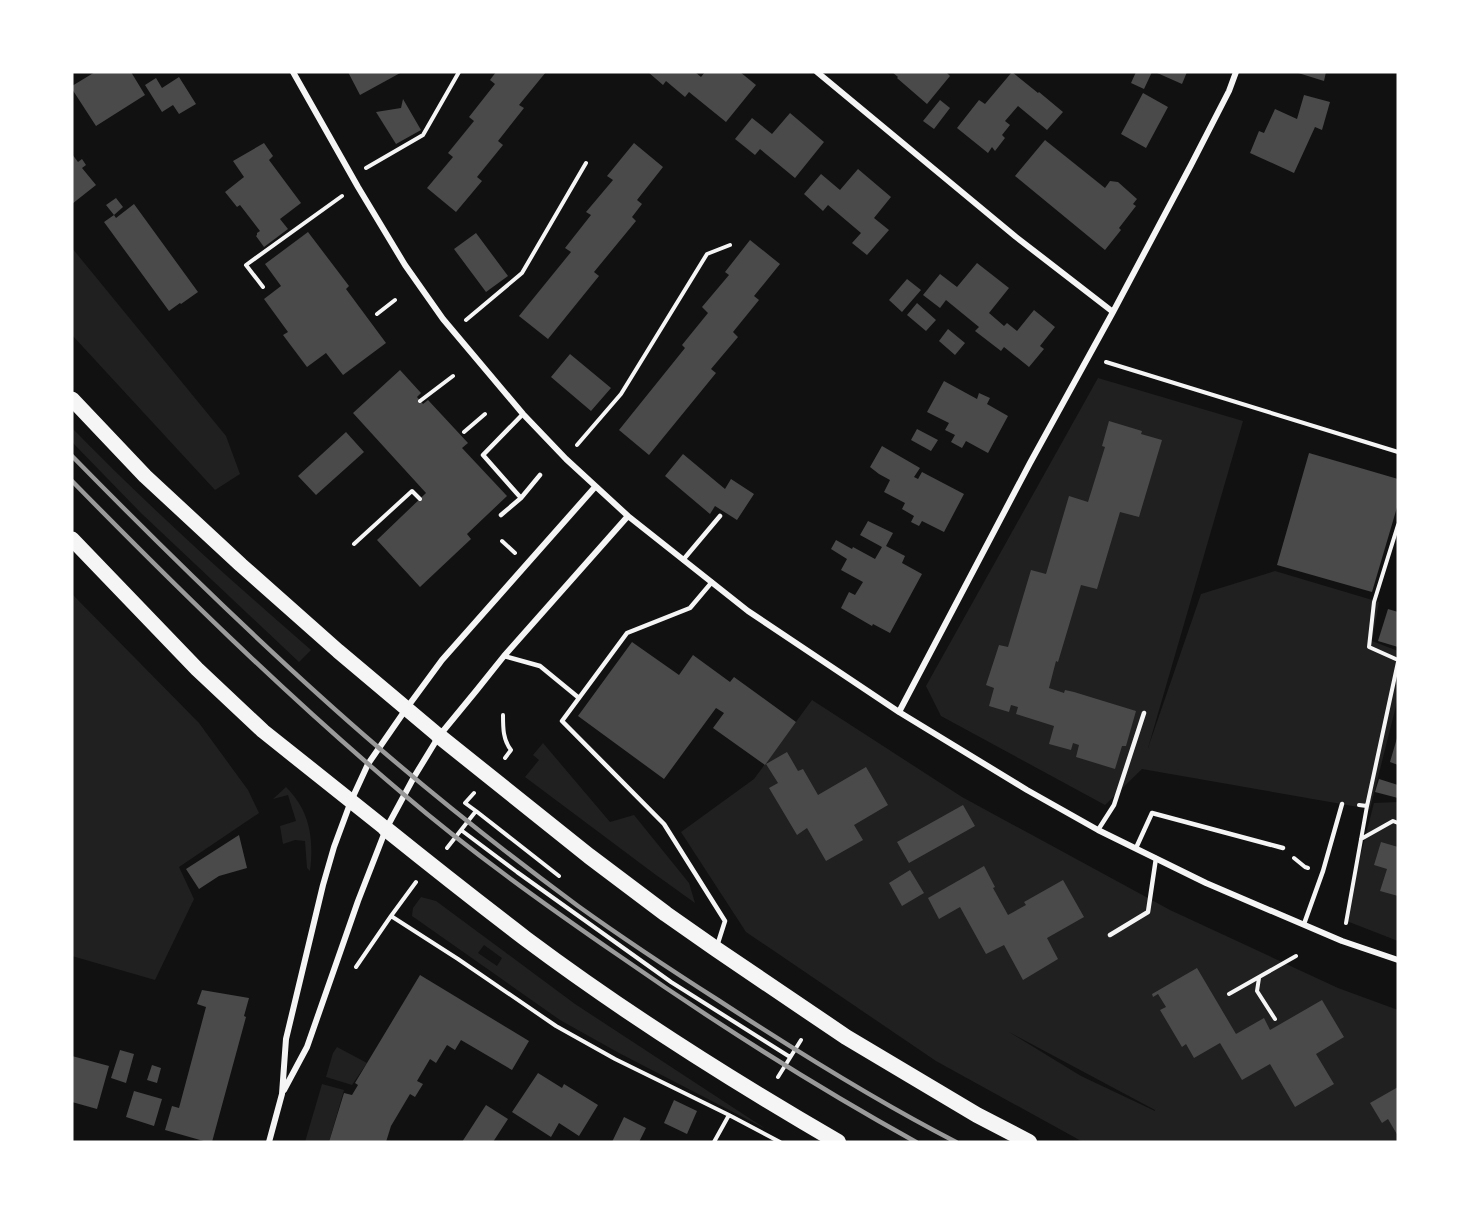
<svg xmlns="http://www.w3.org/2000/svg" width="1470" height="1214" font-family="'Zilla Slab',serif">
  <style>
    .green { fill: #202020; fill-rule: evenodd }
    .building { fill: #4a4a4a }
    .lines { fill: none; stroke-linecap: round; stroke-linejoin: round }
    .path { stroke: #f5f5f5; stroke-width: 4 }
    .service { stroke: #f5f5f5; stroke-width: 4.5 }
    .minor { stroke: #f5f5f5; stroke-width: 6 }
    .primary { stroke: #f5f5f5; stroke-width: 15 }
    .trunk { stroke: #f5f5f5; stroke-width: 16 }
    .rail { stroke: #9a9a9a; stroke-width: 4.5 }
  </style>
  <rect width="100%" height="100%" fill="#111"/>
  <path class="green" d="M72,248L226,436L240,474L215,490L72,335Z
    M1098,378L1243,421L1148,748L1201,594L1275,571L1379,602L1372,641L1398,651V698L1370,809L1142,769L1105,805L941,716L926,686Z
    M72,428C148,506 229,579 311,650L299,662L141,513L72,442Z
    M72,594L199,723L248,790L259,813L179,867L194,899L155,980L72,956Z
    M812,700L962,797L1170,910L1338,988L1398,1010V1142H1083L936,1061L746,932L681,832L754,779ZM1009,1032L1155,1110V1111L1081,1076Z
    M543,743L610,822L634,815L689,883L695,903L656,875L525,777L539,760L533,755Z
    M286,787C310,811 314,838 310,871L307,868L305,841L295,840L283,844L280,826L296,821L288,795L273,799Z
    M1398,802V941L1344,920L1374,803Z
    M421,897L436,901L575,1004L766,1129L619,1053L560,1020L412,916L413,908ZM484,945L502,958L497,966L478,953Z
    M337,1047L367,1063L352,1085L326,1077L333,1053Z
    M322,1084L344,1090L329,1142H305Z"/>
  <path class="building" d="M95,72H131L145,95L96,126L72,89V86Z
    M348,72H402L360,95Z
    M496,72H546L519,105L524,108L498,141L503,145L477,177L482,181L456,212L427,188L453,157L448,153L474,121L469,117L495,84L490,80Z
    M648,72H695L701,77L705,72H740L756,85L726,122L689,92L685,97L666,81L663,85Z
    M892,72H946L950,76L927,104L897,78L898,77Z
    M1012,72L1038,93L1039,92L1063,112L1047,130L1018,106L1005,121L1010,125L1002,135L1005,138L995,151L992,147L988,153L957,128L979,100L985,104Z
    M1136,72H1152L1144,89L1131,83Z
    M1155,72H1187L1182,84Z
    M1295,72H1326L1324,81Z
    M179,77L196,104L179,114L173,105L162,112L145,85L156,78L162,88Z
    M1143,93L1168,107L1146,148L1121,134Z
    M1304,95L1330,102L1322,130L1315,127L1294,173L1250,153L1259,131L1264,133L1275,109L1297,119Z
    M403,99L421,130L396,144L376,112L401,108Z
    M940,100L950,108L934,129L923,121Z
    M790,113L824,142L795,178L760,149L755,155L735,139L752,118L772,134Z
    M1045,140L1105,188L1110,181L1118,182L1137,199L1133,204L1136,206L1119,228L1121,230L1105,250L1015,176Z
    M264,143L273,156L269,160L301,203L280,219L288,229L264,247L256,236L257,235V233L260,231L240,205L237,207L225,192L244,177L233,161Z
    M634,143L663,167L637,200L642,204L632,217L636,221L594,272L599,276L548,339L519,316L571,252L565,248L591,215L586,212L613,180L607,176Z
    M72,154L78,162L82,159L86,165L82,168L96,185L72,204Z
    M858,169L891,197L874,218L889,230L867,255L852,243L861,233L828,205L823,211L804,194L821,174L840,190Z
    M116,198L123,207L114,215L106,205Z
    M134,204L198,292L181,304L180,303L169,311L104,222L114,215L116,218Z
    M308,232L349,286L346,289L386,343L343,375L326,353L307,367L283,335L288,332L264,299L281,286L265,264Z
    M476,233L508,276L486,292L454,249Z
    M750,240L780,264L754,296L759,300L733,332L738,337L711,369L716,373L649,455L619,430L685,348L682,345L708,313L702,307L729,275L725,272Z
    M977,263L1009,288L989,313L1004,326L1007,323L1017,331L1034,310L1055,327L1040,346L1044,349L1029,367L1004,347L1001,351L975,331L979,327L946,300L940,308L923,295L940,274L957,287Z
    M907,279L921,290L902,312L889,300Z
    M917,303L936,320L926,331L907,315Z
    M948,329L965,343L955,355L939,341Z
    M570,354L611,388L591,411L551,377Z
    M400,370L421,393L417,397L423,404L428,400L468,443L462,448L507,496L467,534L471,539L420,587L377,540L426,493L353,413Z
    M944,381L977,399L979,393L990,398L987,404L1008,416L988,453L966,441L962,448L951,442L955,435L945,430L949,423L927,412Z
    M1109,421L1142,431L1141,434L1162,440L1139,517L1120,512L1097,589L1081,585L1058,662L1056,661L1049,688L1064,693L1065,690L1074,692L1136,711L1126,746H1122L1115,769L1076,757L1079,745L1073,743L1071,750L1049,744L1054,726L1016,714L1018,707L1011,705L1009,712L989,706L994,688L986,685L999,645L1008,647L1031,570L1046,574L1069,496L1088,502L1105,447L1102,446Z
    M917,429L938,440L931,451L911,440Z
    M346,432L364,452L316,495L298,476Z
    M882,446L920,468L914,477L918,479L922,472L964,494L944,532L922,521L919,526L911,522L914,516L902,509L905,503L884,492L890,480L879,474L870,467Z
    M1309,453L1398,479V504L1372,592L1277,565Z
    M683,454L725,489L731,479L754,494L737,520L715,506L710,514L665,476Z
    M868,521L893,533L886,546L905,556L902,563L922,574L890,633L873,624L872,626L841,608L849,592L855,595L863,582L841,570L847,559L831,549L836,540L852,549L853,547L875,559L882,547L860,535Z
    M1388,609L1398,612V647L1378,641Z
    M632,642L679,675L693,655L730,682L734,677L796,722L765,765L713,728L724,713L716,708L664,779L578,716Z
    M1397,738H1398V765L1390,762Z
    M787,752L798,771L803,769L818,795L866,767L888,805L854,825L863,840L826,861L807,828L797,835L769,788L778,783L766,764Z
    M1379,779L1398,785V798L1375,792Z
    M963,805L975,826L909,863L897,842Z
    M239,835L247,868L219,876L199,889L186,869Z
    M1381,842L1398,847V896L1380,891L1387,869L1374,865Z
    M984,866L995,887L993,888L1008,915L1026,905L1024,902L1063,880L1084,917L1047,938L1058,959L1023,980L1004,945L986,954L960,907L939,919L928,898Z
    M910,870L924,893L902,906L889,883Z
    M1197,968L1236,1034L1264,1018L1270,1030L1322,1000L1344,1037L1316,1054L1334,1084L1295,1107L1270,1064L1242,1080L1220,1043L1194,1058L1186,1044L1182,1047L1160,1010L1166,1007L1158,994L1153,997L1152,994Z
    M420,975L529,1041L512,1070L461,1040L455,1050L447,1045L436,1063L430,1059L417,1081L423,1084L415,1097L410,1094L391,1126L386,1142H329L344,1093L352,1095L358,1085L355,1083Z
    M202,990L249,998L244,1016L246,1017L212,1142H207L165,1130L172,1106L179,1108L206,1007L197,1004Z
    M120,1050L134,1054L126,1083L111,1078Z
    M72,1056L109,1066L97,1109L72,1102Z
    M152,1065L161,1068L157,1083L147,1080Z
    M538,1073L562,1088L564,1084L598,1105L579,1136L559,1123L551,1137L512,1112Z
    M1398,1087V1136L1388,1119L1382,1123L1370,1103Z
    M134,1091L162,1099L154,1126L126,1117Z
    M674,1100L697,1111L687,1134L664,1123Z
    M486,1105L508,1119L493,1142H462Z
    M624,1117L646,1128L639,1142H612Z"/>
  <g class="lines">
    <path class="path" d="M366,168L423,135L459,72
      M263,287L246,265L342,196
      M377,314L395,300
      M466,320L522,273L586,163
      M1106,362L1398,452
      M420,401L453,376
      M464,432L485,414
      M577,445L621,394L707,254L730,245
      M1398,525L1374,602L1369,647L1398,660
      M502,541L515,553
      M354,544L412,491L420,499
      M503,715C503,728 503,740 511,750L505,758
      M1359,805L1367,806L1398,662
      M476,811L559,876
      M461,830L517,872L671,982L790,1057
      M1361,839L1393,821L1398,823
      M447,848L476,811L465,803L474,793
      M1294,858L1305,867L1308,868
      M391,916L458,959L556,1026L615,1059L729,1115L780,1142
      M1346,923L1367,806
      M356,967L391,916L416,882
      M1259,978L1257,991L1275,1019
      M1229,994L1296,956
      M778,1077L801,1040
      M714,1142L729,1115"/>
    <path class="service" d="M521,498L483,455L523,414
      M501,515L521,498L540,475
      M683,560L720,516
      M504,656L540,666L579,698L627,633L690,608L712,582
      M579,698L562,721L664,824L725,921L717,946
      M1098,830L1114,805L1144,713
      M1136,848L1152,813L1283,848
      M1304,924L1323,871L1342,804
      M1110,935L1148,912L1156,858"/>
    <path class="minor" d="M293,72L358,187L405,265L443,319L523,414L566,459L628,516L748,611L899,712L1027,790L1098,830L1206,883L1342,941L1398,960
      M817,72L1016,237L1113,312
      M899,712L1030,463L1113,312L1191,165L1229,91L1236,72
      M284,1090L307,1047L358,901L386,829L414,777L439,736L476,691L504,656L628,516
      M269,1142L282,1094L286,1039L323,885L334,847L351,801L368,764L406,709L442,660L595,487"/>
    <path class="primary" d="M72,399L145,476L241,565L338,651L439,736
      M72,539L197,669L263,731L386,829"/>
    <path class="trunk" d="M439,736L589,856L666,914L716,949L846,1037L977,1115L1029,1142
      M386,829C432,866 479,903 526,939C625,1013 731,1080 838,1142"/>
    <path class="rail" d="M72,456C171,557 272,656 379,748C443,803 510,856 578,906C624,939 671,970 718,1000C796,1051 874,1100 956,1142
      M72,481C178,589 286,695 402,793C471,852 544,904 618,955C714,1022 813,1085 916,1142"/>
  </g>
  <rect width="1470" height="1214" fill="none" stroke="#ffffff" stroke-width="147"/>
</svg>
